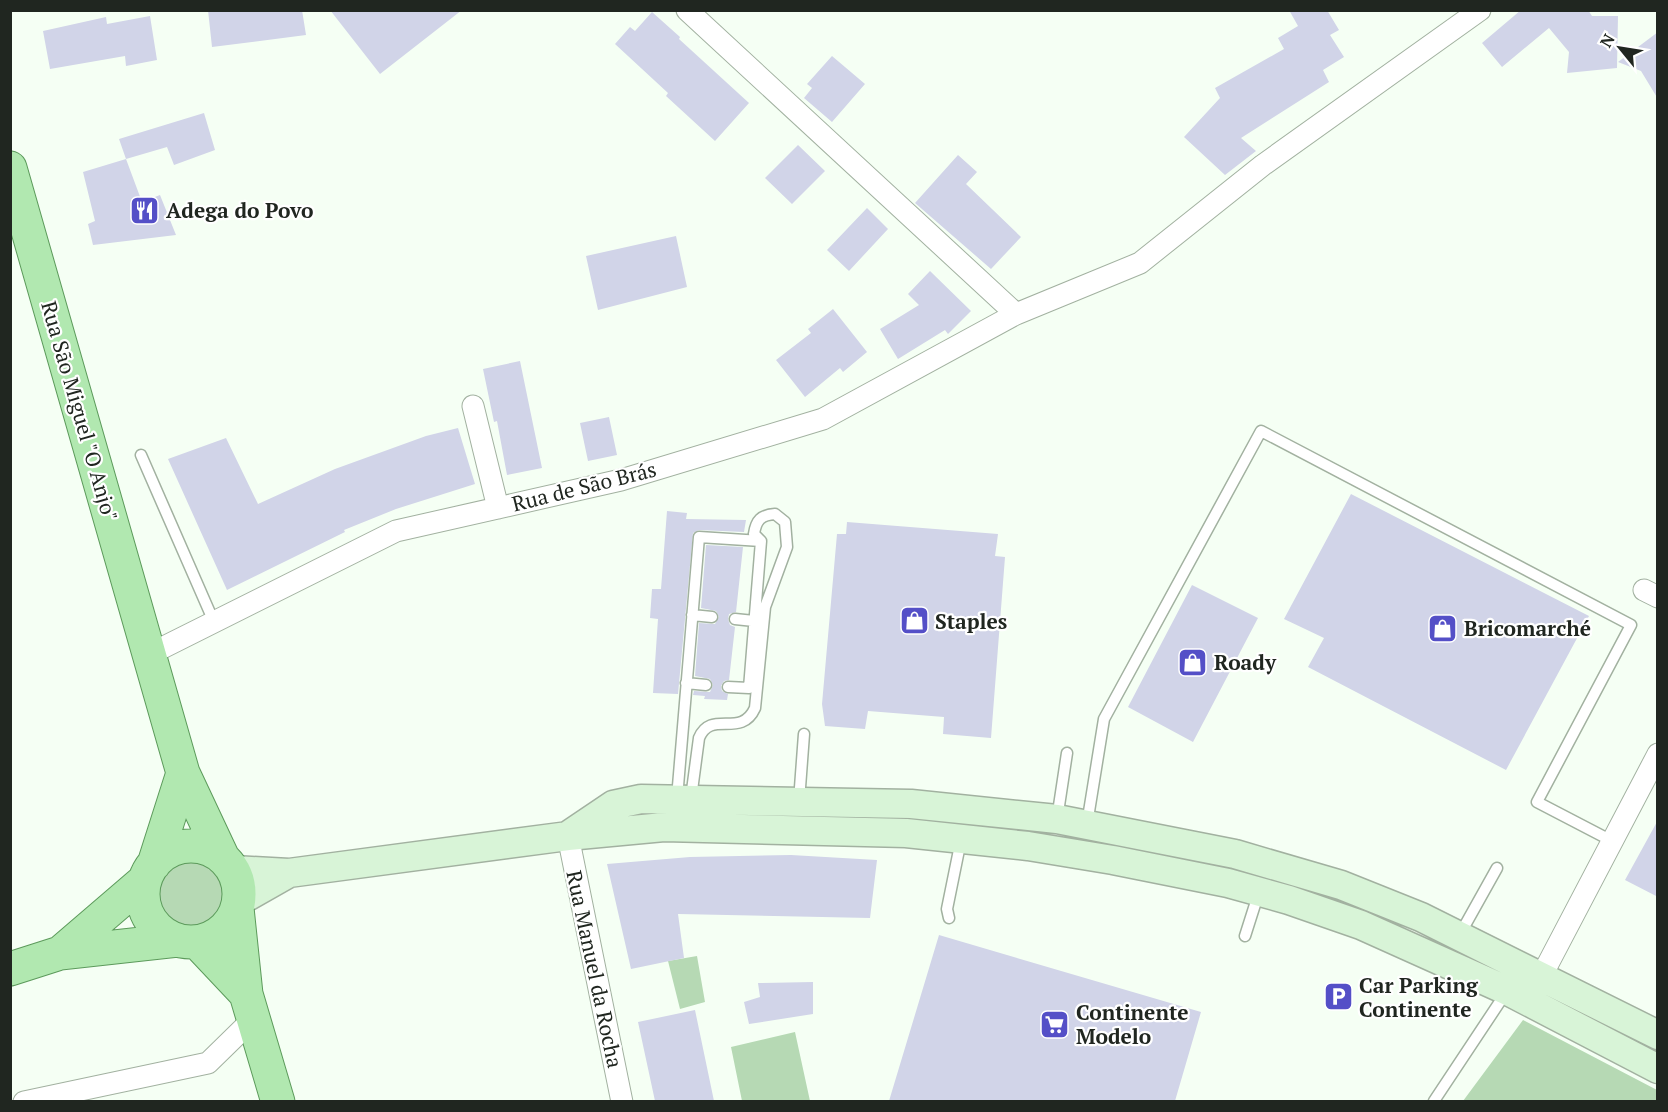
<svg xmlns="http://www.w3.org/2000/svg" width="1668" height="1112" font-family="'PT Serif',serif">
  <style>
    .green { fill: #b6d9b4 }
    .building { fill: #d1d4e8 }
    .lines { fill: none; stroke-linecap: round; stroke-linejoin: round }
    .lane-casing { stroke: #a2b1a0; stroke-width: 13 }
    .street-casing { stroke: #a2b1a0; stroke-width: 23 }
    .secondary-casing { stroke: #a2b1a0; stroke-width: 31 }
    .primary-casing { stroke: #5c9a5b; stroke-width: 35 }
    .lane { stroke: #fff; stroke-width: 10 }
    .street { stroke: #fff; stroke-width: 21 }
    .secondary { stroke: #d8f4d7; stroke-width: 28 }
    .primary { stroke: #b1e8b0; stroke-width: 33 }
    .labels { text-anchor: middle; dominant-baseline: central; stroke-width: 4.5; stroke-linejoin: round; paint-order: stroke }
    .poi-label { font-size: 21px; font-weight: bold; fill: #202620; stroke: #fff; text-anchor: start }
    .street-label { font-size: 21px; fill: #202620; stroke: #fff }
  </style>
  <rect width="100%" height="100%" fill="#f5fff4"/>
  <path class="green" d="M156 894a36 36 0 1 1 72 0a36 36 0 1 1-72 0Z
    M697,956L705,1002L680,1009L668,961Z
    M1523,1020L1657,1090V1101H1463Z
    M795,1032L810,1101H742L731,1047Z"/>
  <path class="building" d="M208,10H302L306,35L212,47Z
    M330,10H462L380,74Z
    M1289,10H1327L1339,30L1330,35L1344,57L1323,70L1329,82L1241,138L1256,151L1225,175L1184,137L1220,98L1215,88L1284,49L1278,38L1298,26Z
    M1521,10H1588L1592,16H1618L1617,68L1567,73L1569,52L1549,28L1502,67L1482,43Z
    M652,12L680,37L679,39L749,103L715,141L666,96L668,93L615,44L630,27L635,31Z
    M150,16L157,60L126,66L125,56L50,69L43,31L106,17L107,24Z
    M1658,32V99L1641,71L1618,62Z
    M832,56L865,84L832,122L804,98L812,88L807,84Z
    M204,113L215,150L174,165L167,147L126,159L119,139Z
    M798,145L825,171L792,204L765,178Z
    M958,155L977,172L966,184L1021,237L991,269L915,203Z
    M126,159L142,202L160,195L176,235L93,245L88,224L95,221L83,172Z
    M867,208L888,229L849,271L827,250Z
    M676,236L687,287L598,310L586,256Z
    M930,271L971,311L948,334L945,330L898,359L880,329L919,305L908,294Z
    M833,309L867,352L843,372L840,368L805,397L776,360L811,333L808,329Z
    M520,361L542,468L507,475L497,421L494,422L483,369Z
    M609,417L617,455L588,461L580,423Z
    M458,428L475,484L396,509L344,530L345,532L227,590L168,459L226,438L258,504L335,469L426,436Z
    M1351,494L1589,616L1506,770L1308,667L1324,638L1284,619Z
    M667,511L687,513L686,519L746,520L744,532L699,530L693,533L678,694L653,693L658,619L650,618L652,589H661Z
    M847,522L998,534L995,556L1005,557L991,738L943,734L944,717L868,711L865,729L825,726L822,704L837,534H846Z
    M706,545L743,547L736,612L729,614L728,619L730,625L735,627L729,680L724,681L721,686L722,691L728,694L727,700L704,699L705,696L693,695L694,691L710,692L713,685L710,679L695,676L699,623L715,624L719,617L716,611L701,608Z
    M1192,585L1258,618L1193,742L1128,707Z
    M1658,820V897L1625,880Z
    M791,855L877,860L870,918L678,914L684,958L631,969L607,864L690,857Z
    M939,935L1201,1012L1175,1101H889Z
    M813,982V1014L749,1024L744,1002L760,997L758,983Z
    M695,1010L714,1101H655L638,1022Z"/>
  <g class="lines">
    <defs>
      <path id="lane" d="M141,455L214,622
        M692,615L712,617
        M735,619L754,621
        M686,683L706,685
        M677,798L699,537L761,541
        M691,798L699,738C711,709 741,739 755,708L765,607L787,547L785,522L775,514C761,515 756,520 754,534L761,541L749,688L728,687
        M799,801L804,734
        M1057,819L1067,753
        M1087,824L1104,719L1261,431L1631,625L1537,802L1612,841
        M949,918L947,909L961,840
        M1245,936L1259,892
        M1459,936L1497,868
        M1434,1101L1507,991"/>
      <path id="street" d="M687,10L1016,314
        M473,406L498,508
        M1644,590L1658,597
        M150,654L396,531L621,480L823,419L1016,314L1140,263L1263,165L1480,10
        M568,836L622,1102
        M1541,977L1658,754
        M24,1102L208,1063L254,1018"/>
      <path id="secondary" d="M570,834L613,805L641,799L911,804L1057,819L1235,854L1341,885L1421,917L1658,1035
        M234,870L289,873L568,836L664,827L906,833L1028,846L1113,860L1228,883L1289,900L1361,925L1508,991L1658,1069
        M238,902L289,873"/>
      <path id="primary" d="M10,168L183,773L222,856
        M143 894a48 48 0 1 1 96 0a48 48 0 1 1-96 0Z
        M154,864L183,773
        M237,908L246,994L278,1102
        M197,942L246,994
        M60,953L145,880
        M10,969L60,953L178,940"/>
    </defs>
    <use href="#lane" class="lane-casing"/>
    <use href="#street" class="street-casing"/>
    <use href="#secondary" class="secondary-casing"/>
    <use href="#primary" class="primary-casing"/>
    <use href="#lane" class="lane"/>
    <use href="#street" class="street"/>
    <use href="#secondary" class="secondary"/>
    <use href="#primary" class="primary"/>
  </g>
  <defs>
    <symbol id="restaurant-square" viewBox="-11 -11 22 22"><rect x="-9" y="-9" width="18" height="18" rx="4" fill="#544fc7" stroke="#fff"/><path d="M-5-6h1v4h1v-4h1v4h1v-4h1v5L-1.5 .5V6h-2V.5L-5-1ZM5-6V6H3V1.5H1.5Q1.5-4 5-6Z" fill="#fff"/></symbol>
    <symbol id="shop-square" viewBox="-11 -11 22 22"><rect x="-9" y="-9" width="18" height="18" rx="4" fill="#544fc7" stroke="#fff"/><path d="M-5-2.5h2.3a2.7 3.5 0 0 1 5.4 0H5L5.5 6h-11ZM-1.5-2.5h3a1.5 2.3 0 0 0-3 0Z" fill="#fff"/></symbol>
    <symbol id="parking-square" viewBox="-11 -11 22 22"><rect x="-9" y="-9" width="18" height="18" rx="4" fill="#544fc7" stroke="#fff"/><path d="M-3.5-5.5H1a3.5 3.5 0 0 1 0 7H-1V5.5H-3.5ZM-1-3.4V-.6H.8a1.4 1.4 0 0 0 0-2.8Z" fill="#fff"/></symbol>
    <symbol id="supermarket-square" viewBox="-11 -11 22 22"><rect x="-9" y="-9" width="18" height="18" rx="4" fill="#544fc7" stroke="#fff"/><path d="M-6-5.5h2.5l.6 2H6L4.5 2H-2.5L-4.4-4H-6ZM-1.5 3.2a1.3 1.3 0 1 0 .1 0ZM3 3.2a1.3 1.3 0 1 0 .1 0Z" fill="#fff"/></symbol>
  </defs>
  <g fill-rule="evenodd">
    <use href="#restaurant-square" x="128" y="194" width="33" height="33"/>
    <use href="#shop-square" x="898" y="604" width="33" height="33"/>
    <use href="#shop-square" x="1426" y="612" width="33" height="33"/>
    <use href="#shop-square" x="1176" y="646" width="33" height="33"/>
    <use href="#parking-square" x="1322" y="980" width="33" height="33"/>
    <use href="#supermarket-square" x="1038" y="1008" width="33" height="33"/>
  </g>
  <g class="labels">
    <g class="poi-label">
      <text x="166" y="210">Adega do Povo</text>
      <text x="935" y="621">Staples</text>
      <text x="1464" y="628">Bricomarché</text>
      <text x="1214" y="662">Roady</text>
      <text x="1359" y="985">Car Parking<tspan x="1359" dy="24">Continente</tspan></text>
      <text x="1076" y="1012">Continente<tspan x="1076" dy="24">Modelo</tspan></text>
    </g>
    <g class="street-label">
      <text transform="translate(80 411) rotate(74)">Rua São Miguel "O Anjo"</text>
      <text transform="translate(584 486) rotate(-14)">Rua de São Brás</text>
      <text transform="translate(595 969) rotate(78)">Rua Manuel da Rocha</text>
    </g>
  </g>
  <rect width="1668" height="1112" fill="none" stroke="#202620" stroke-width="24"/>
  <g transform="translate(1620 48) rotate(300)" stroke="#ffffff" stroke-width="4.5" paint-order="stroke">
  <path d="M0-4.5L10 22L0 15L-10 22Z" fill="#202620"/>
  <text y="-9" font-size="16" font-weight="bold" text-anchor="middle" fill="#202620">N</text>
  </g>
</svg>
